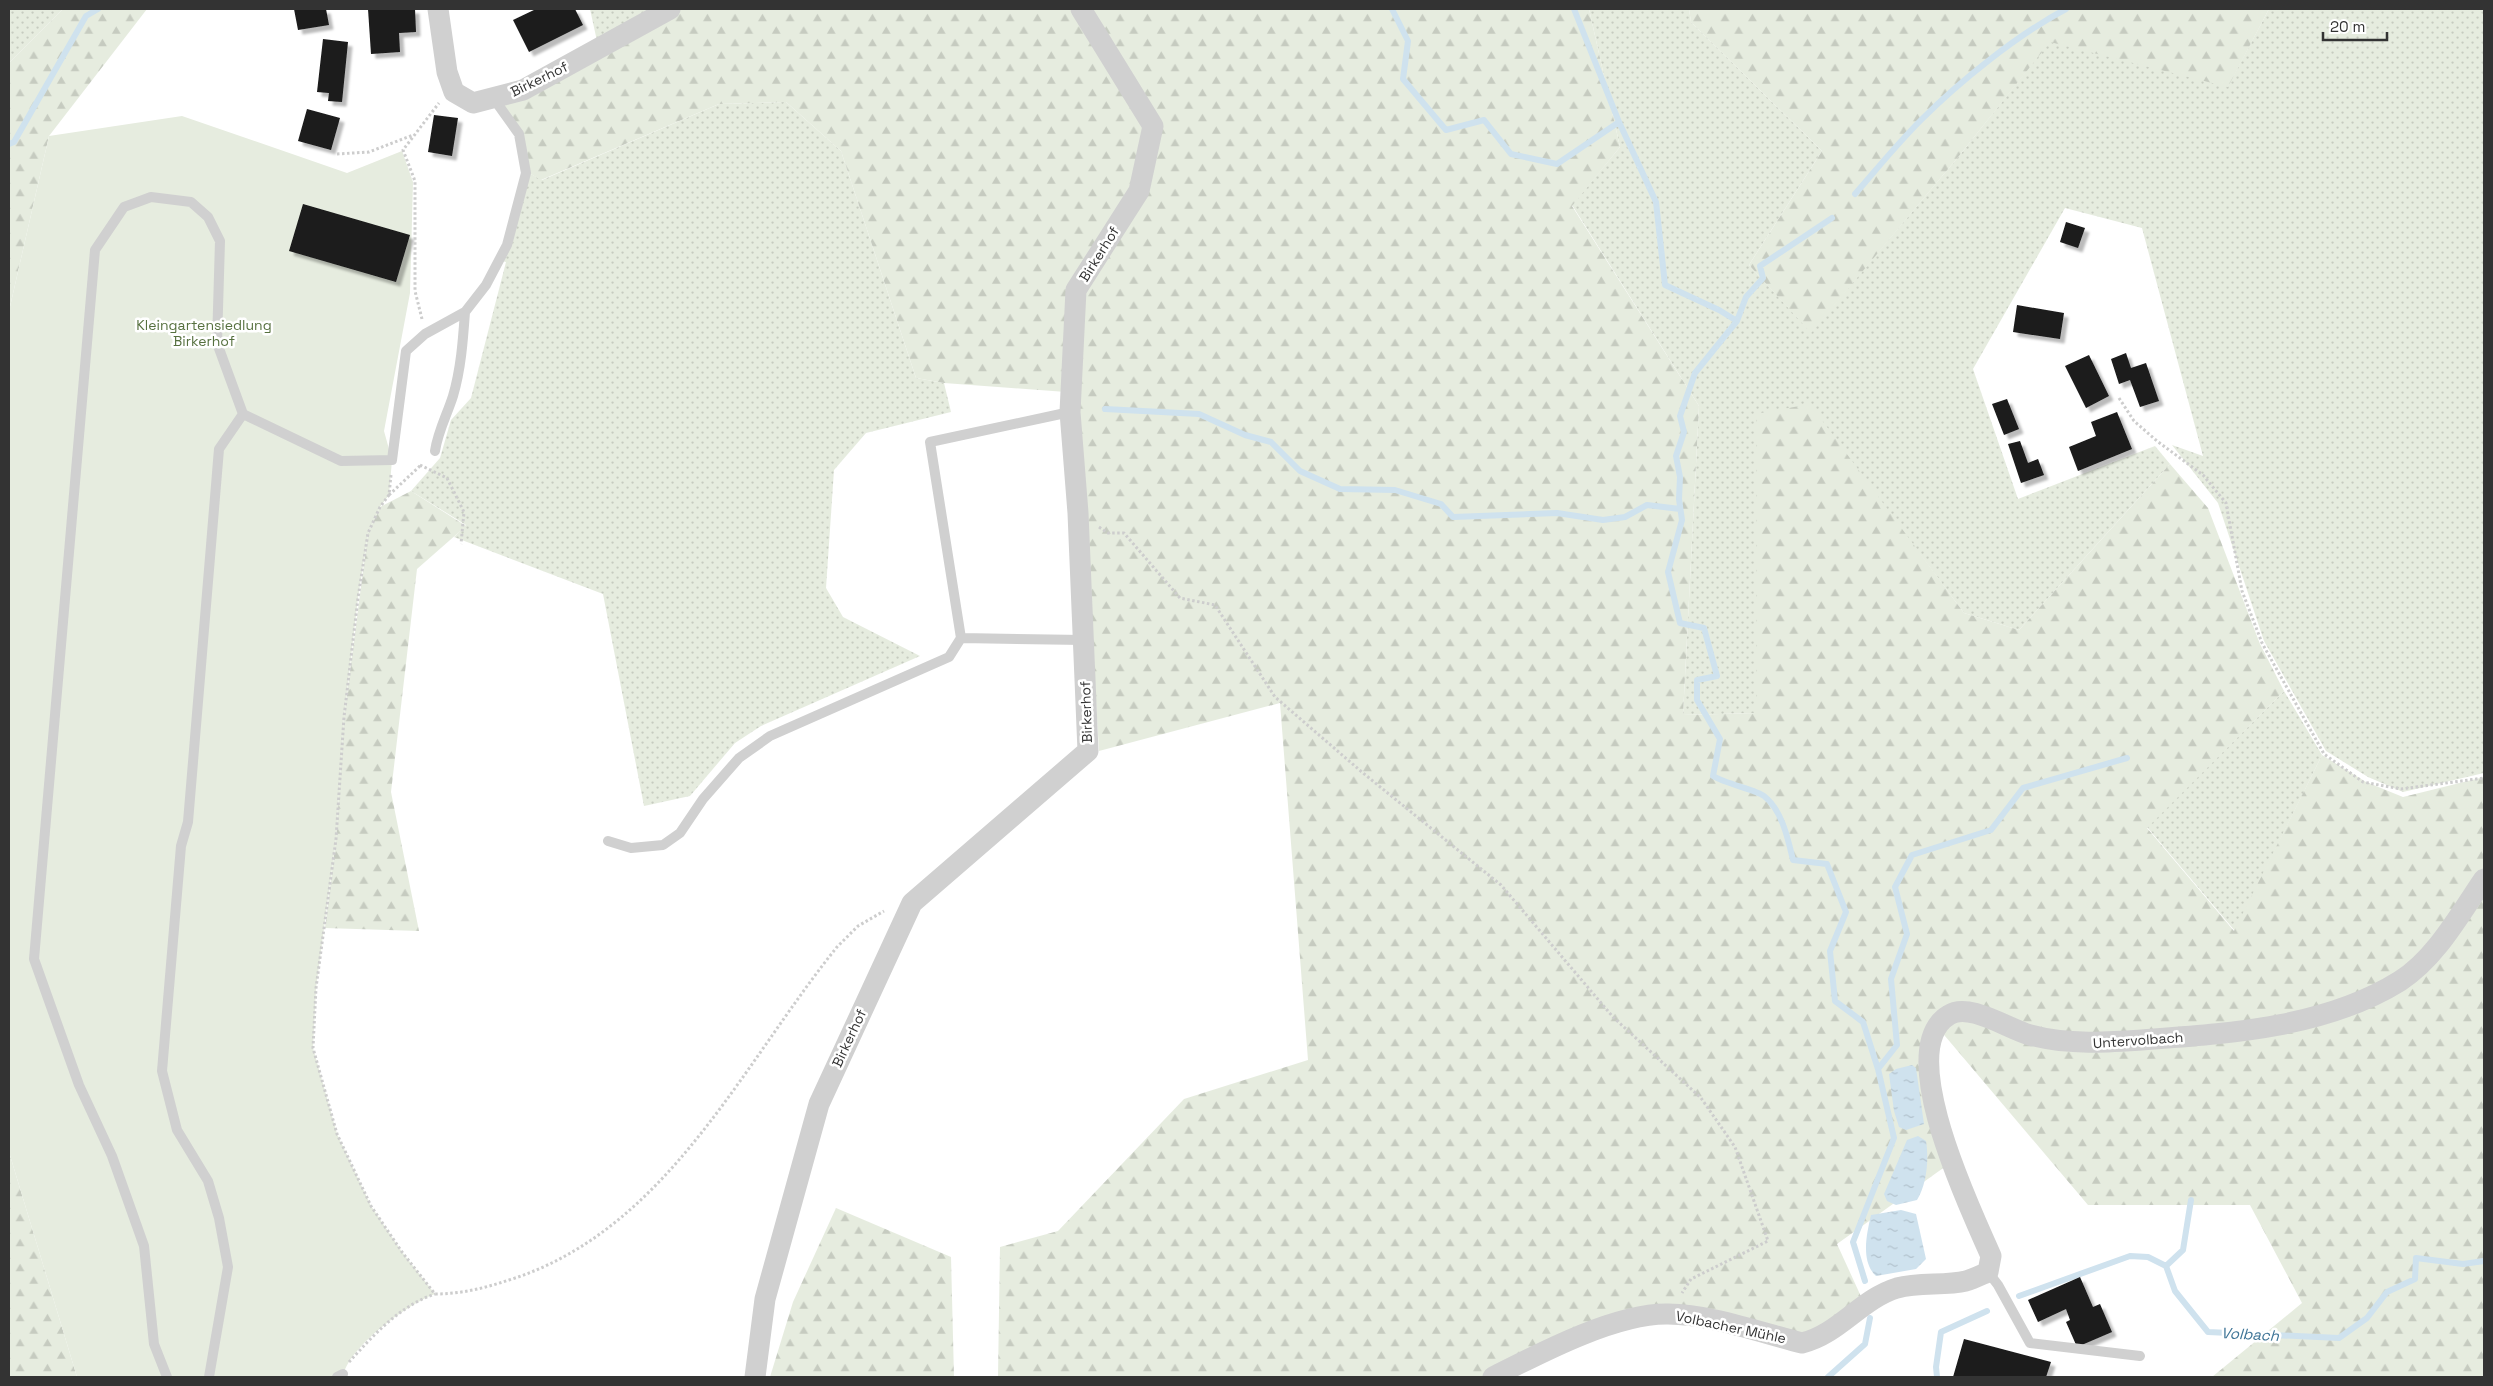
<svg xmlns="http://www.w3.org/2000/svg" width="2493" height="1386" font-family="'Space Grotesk',sans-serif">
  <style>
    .grass { fill: url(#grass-dots) }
    .forest { fill: url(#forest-firs) }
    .garden { fill: #e6ecdf }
    .water { fill: url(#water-ripples) }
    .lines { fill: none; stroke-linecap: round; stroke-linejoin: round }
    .stream { stroke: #cfe2ee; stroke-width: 6 }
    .building { fill: #1a1a1a; filter: url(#shadow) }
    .path { stroke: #cdcdcd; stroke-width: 3; stroke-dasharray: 2.5 2.5; stroke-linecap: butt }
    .lane { stroke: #d0d0d0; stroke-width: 10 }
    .street { stroke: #d0d0d0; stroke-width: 21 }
    .labels { text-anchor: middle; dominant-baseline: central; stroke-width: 5; stroke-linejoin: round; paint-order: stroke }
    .street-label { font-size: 14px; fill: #333; stroke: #fff }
    .park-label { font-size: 14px; fill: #56703f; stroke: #fff }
    .water-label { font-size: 15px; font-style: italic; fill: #3f7597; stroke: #fff }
  </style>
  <defs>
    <pattern id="grass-dots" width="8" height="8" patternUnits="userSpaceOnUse" patternTransform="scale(1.25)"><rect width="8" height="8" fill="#e6ecdf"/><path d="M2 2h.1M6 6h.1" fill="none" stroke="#c6cbc0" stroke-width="1.8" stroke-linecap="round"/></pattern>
    <pattern id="forest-firs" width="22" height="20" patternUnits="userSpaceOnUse" patternTransform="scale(1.25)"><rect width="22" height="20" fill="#e6ecdf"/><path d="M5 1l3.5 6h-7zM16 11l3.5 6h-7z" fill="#c6cbc0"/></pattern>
    <pattern id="water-ripples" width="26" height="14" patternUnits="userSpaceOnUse" patternTransform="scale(1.25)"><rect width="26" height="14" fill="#cfe2ee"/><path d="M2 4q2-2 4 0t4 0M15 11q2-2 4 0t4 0" fill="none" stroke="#b2c2cd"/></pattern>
    <filter id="shadow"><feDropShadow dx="4.5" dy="4.5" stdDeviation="1" flood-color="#0004"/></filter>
  </defs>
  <rect width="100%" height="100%" fill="#fff"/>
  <path class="grass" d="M9,9H63L9,63Z
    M590,9H656L597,41Z
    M1589,9H1689L1691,22L1822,151L1749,265L1811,332L1959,156L2050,41L2228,86L2269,9H2484V773L2403,792L2368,777L2326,751L2264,641L2218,503L2172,445L2203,456L2142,228L2065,208L1973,369L2018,499L2155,446L2170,464L2019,630L1964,613L1920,554L1757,414V713L1683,715L1699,406L1572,205L1620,147Z
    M786,102L841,151L916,378L944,383L951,412L866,433L834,470L826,588L843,617L920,656L761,726L735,743L690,796L644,806L603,594L454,537L466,525L411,491L440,458L451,420L471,398L506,262L501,261L529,173L542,180L719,104Z
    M2284,691L2322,755L2235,931L2147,827Z"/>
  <path class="forest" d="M63,9H147L49,136L9,311V63Z
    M681,9H1075L1147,126L1134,190L1072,289L1066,392L944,383L916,378L841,151L786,102L719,104L541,180L529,173L521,133L499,102L526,93Z
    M1088,9H1589L1620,147L1572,206L1699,406L1683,715L1756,713V414L1810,404L1964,613L2019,630L2170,464L2208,508L2260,644L2284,691L2147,828L2234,931L2322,755L2366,782L2403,797L2484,777V1377H2212L2302,1303L2250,1205H2088L1934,1023L1946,1166L1837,1244L1864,1303L1804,1337L1663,1304L1520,1353L1482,1377H998L1000,1247L1058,1231L1184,1099L1308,1060L1280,703L1099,751L1092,634L1074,412L1082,290L1157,125Z
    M1689,9H2269L2228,87L2050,42L1959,156L1811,333L1749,265L1822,151L1691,22Z
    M411,491L466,526L417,569L391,792L419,931L325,928L336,839L344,717L368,533L380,507Z
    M9,1152L77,1377H9Z
    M836,1208L951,1257L954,1377H770L793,1302Z"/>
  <path class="garden" d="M182,116L347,173L402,151L413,182L410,293L384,431L392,460L389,495L380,507L368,533L358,598L344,717L336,839L316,988L313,1048L337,1134L371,1206L402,1252L435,1294C409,1303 347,1348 343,1377H77L9,1152V311L49,136Z"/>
  <path class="water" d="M1912,1065L1916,1068L1924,1124L1906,1130L1899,1127L1894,1111L1889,1074L1896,1069Z
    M1918,1136L1926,1141C1929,1159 1927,1184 1917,1200L1896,1205L1887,1201L1884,1194L1907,1140Z
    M1901,1210L1916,1214L1926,1259L1916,1269L1876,1276C1860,1261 1867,1233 1871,1215Z"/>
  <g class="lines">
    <path class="stream" d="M1392,9L1408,41L1403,79L1446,130L1484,120L1511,154L1557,164L1619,122
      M1574,9L1619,122L1656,202L1665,285L1719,310L1737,321L1695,373L1680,416L1684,432L1676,456L1680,477L1679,499L1682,520L1668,572L1680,623L1704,628L1717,676L1697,680V700L1720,739L1713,776C1726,784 1757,790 1764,796C1782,810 1788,839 1793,860L1827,864L1846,912L1830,951L1835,1001L1863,1022L1878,1069L1894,1138L1853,1242L1865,1281
      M9,144L14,142L86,16L98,9
      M1855,194C1876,170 1897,144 1921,120C1960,81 2017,35 2066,9
      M1737,321L1746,297L1763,278L1760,266L1832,218
      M1105,409L1199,414L1245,435L1271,442L1300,471L1340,489L1395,490L1441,504L1453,517L1557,513L1603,520L1625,517L1647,505L1680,509
      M1878,1069L1897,1045L1891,979L1907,934L1895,887L1912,855L1991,830L2023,788L2127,758
      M2166,1266L2183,1250L2191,1200
      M2019,1296L2130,1256L2148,1257L2166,1266L2175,1291L2208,1332L2339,1338L2367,1318L2387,1292L2415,1279L2416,1258L2463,1264L2484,1261
      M1828,1377L1865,1344L1870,1318
      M1937,1377L1936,1367L1941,1332L1987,1311"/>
  </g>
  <path class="building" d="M294,9H326L329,25L298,30Z
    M368,9H415L416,32L399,33L400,52L371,54Z
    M536,9H575L583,25L529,52L513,20Z
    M323,39L348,42L342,102L328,101L329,93L317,92Z
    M307,109L340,118L331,150L298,141Z
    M434,115L458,118L452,156L428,152Z
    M303,204L410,235L396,282L289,251Z
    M2066,222L2085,228L2078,248L2060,242Z
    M2017,305L2064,313L2060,339L2013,332Z
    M2126,353L2131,368L2146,363L2159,401L2140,407L2130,380L2119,384L2111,359Z
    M2089,355L2109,396L2086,408L2065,366Z
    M2007,399L2019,429L2004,435L1992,404Z
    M2117,412L2132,449L2078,471L2069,447L2096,436L2091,422Z
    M2020,441L2028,463L2038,459L2044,475L2021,483L2008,444Z
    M2080,1277L2093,1307L2100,1304L2112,1332L2077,1347L2066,1322L2070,1320L2066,1309L2038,1322L2028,1300Z
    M1964,1339L2051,1362L2046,1377H1953Z"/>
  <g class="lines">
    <path class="path" d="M337,154L369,152L413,135
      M422,319L415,291V181L403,150L439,103
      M2119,398L2134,421L2157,441L2203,475L2226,503L2242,591L2262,643L2324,754L2363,782L2401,789L2484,778
      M420,465L447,478L464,512L461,544
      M391,475L389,495L380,507L368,533L358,598L344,717L336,839L316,988L313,1048L337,1134L371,1206L402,1252L435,1294C461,1294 485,1288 509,1280C666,1231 741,1066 837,947L858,926L884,911
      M389,495L421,465
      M1099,527L1108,533H1124L1180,598L1215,605L1275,697L1363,773L1501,885L1613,1017L1701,1098L1735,1147L1768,1241L1691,1279L1682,1293
      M349,1362C374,1335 399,1306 435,1294"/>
    <path class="lane" d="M1070,412L930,442L961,638L1084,640
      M435,451C438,431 447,415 453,396C461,369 463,340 465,312
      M608,841L631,848L663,845L680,833L703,799L739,758L770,736L949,657L961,638
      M1988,1272L1998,1285L2030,1343L2140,1356
      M167,1377L154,1344L144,1246L112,1156L79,1085L34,959L95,250L124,207L151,197L191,202L208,217L220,241L217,343L243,414L341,461L392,460L406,351L425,334L465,312L486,285L507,245L526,173L519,134L494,99
      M209,1377L228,1267L219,1218L208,1181L177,1130L162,1071L181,846L188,822L219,449L243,414
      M337,1377L343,1374"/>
    <path class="street" d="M438,9L447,72L454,92L473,103L523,90L670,9
      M755,1377L765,1299L819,1104L912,903L1088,751L1078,513L1070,412L1076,290L1139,191L1153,126L1081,9
      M1493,1377C1540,1353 1616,1313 1668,1314C1709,1314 1762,1333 1802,1343C1839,1334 1861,1299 1897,1288C1920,1282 1944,1286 1966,1281C1973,1279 1981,1275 1988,1272L1991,1256C1972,1212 1892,1049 1949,1015C1969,1002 2008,1029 2030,1035C2070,1046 2113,1042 2154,1039C2236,1033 2328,1026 2400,981C2436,958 2460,914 2484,879"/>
  </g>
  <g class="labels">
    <g class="street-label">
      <text transform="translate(539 79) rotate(-26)">Birkerhof</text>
      <text transform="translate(1099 254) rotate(-58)">Birkerhof</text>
      <text transform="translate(1086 712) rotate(-92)">Birkerhof</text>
      <text transform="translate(849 1038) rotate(-65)">Birkerhof</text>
      <text transform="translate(2138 1040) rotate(-4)">Untervolbach</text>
      <text transform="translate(1731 1327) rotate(12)">Volbacher Mühle</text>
    </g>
    <g class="park-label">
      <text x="204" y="325">Kleingartensiedlung<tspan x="204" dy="16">Birkerhof</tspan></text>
    </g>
    <g class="water-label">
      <text transform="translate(2250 1334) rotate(3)">Volbach</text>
    </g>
  </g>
  <rect width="2493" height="1386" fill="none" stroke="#333333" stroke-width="20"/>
  <path d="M2323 32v8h64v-8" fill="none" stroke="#333333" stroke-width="2.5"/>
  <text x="2330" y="32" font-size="15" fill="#333333" stroke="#ffffff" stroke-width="4" paint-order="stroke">20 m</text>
</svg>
